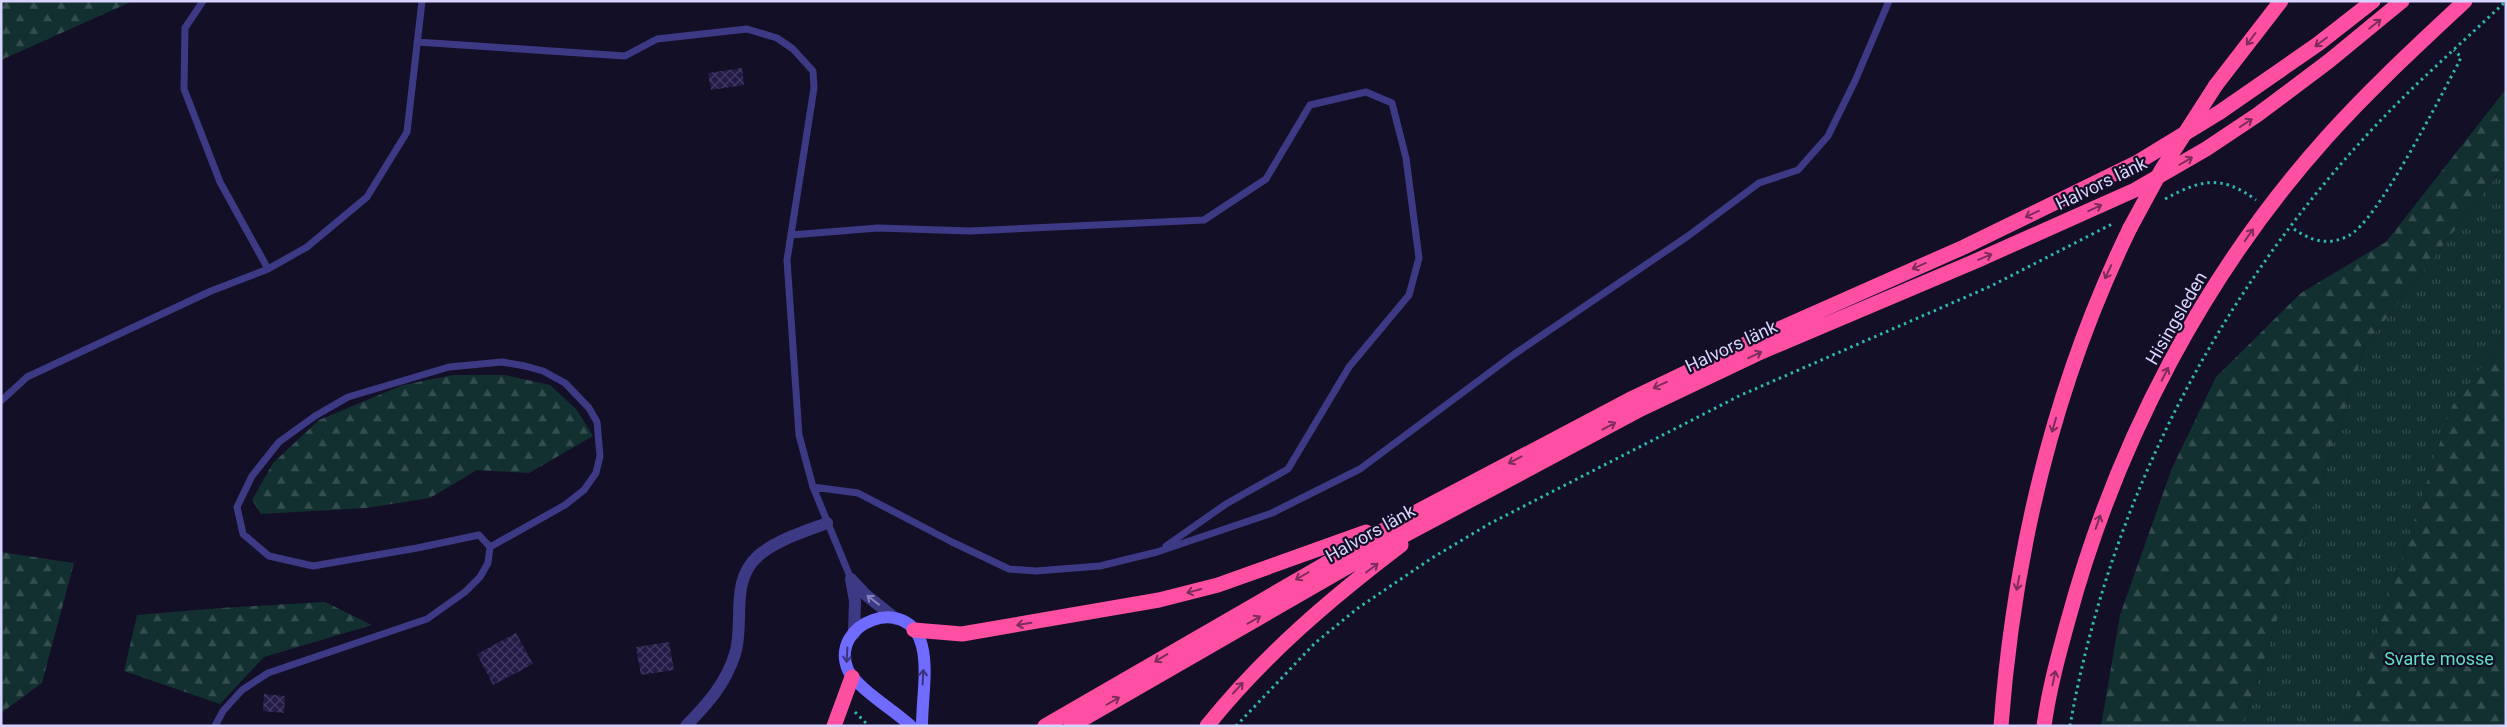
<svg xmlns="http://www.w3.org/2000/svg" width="2507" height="727" font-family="Roboto,sans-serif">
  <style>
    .grass { fill: url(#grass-tufts) }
    .forest { fill: url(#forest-firs) }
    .building { fill: url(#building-cross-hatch) }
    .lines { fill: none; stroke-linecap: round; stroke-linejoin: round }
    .path { stroke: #2fb8b0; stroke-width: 3; stroke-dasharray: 2.5 4; stroke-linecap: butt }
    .lane { stroke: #3d3a85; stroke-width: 7 }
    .street { stroke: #3d3a85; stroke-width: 12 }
    .secondary { stroke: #6f6bff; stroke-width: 12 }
    .highway { stroke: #ff4fa3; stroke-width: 15 }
    .highway-bridge { stroke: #ff4fa3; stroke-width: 15 }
    .oneway { stroke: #7d2c5e }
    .oneway2 { stroke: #837fbc }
    .oneway3 { stroke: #38347d }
    .labels { text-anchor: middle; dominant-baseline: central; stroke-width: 4.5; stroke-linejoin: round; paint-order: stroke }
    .street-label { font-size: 18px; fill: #d9d4ff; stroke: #130f26 }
    .park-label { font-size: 18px; fill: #5fe0c0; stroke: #130f26 }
  </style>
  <defs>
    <pattern id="grass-tufts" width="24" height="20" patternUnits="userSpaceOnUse" patternTransform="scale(1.25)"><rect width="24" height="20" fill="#12302f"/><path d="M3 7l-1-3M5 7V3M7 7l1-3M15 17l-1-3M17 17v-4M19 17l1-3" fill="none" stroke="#344d4e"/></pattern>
    <pattern id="forest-firs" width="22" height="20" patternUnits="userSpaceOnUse" patternTransform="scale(1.25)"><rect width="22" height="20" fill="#12302f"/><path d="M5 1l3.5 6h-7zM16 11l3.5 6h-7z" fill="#344d4e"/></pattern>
    <pattern id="building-cross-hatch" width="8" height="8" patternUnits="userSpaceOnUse" patternTransform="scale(1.25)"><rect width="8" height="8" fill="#241b47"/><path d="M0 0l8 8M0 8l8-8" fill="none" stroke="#433b63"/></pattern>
  </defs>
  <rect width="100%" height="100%" fill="#130f26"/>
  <path class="grass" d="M2506,164V336L2452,406L2346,726H2243L2365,346Z"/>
  <path class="forest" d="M1,1H133L1,60Z
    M2506,89V164L2365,346L2243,726H2101L2120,615L2172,468L2216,377L2301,293L2386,242Z
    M2506,336V726H2346L2452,406Z
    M453,375H505L550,385L577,410L593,436L529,473L477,470L430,498L366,508L261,514L252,500L273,463L319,420L403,385Z
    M1,552L74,563L42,683L1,713Z
    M325,602L372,625L264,657L220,704L124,671L137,615L220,608Z"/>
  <path class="building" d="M742,68L744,85L711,90L708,73Z
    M516,633L533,664L493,685L477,654Z
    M669,642L674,670L641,675L636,647Z
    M264,694L285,696L284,713L263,711Z"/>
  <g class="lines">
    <path class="path" d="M2165,199C2200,180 2221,174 2256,200
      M2294,229C2311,241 2329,246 2348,236C2377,223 2441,95 2459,62L2461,57L2454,50
      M855,712L869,726
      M1236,726L1315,643L1358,608L1432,558L1489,524L1739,396L1991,286L2114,223
      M2070,726C2110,498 2221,288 2380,121C2420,79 2464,41 2506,1"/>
    <path class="lane" d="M203,1L185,28L184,89L220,182L268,269
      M417,42L625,56L657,39L747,29L777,38L793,49L813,71L814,88L787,260L799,435L813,487L851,579
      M791,235L878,228L970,231L1204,220L1266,179L1310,105L1366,92L1392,103L1406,158L1419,258L1409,295L1349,367L1288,469L1226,504L1166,546
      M1,401L27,377L211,291L268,269L307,247L367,197L407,132L422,1
      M813,487L858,493L952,542L1009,569L1036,571L1100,566L1157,552L1272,513L1360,469L1513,355L1688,236L1759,183L1798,170L1828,136L1855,81L1889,1
      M215,726L223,711L242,690L268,673L427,619L465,592L480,577L488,563L490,547L479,535L417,548L313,566L269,556L243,534L237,507L252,476L279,442L315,416L348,397L449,367L502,362L525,366L543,371L565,383L589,408L597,422L600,456L596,473L584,490L565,505L490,547"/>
    <path class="street" d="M851,579L866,595L896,619
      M851,579L855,601L854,634
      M686,726C708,703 725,685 735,654C745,622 729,582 758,556C776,540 804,532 827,523"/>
    <path class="secondary" d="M911,726C896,712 855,686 848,670C828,623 909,592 922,646C928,670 922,700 922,726"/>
    <path class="highway" d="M2216,85L2281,1
      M914,630L962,634L1159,600L1218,585L1366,532
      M834,726L852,677
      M1045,726L1405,518L1633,398L1754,340L1964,247L2138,162L2220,112L2318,44L2373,1
      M1071,726L1375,551L1641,409L1761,352L1978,260L2135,190L2206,149L2257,115L2329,61L2402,1
      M1207,726C1263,656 1330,599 1401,545
      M2001,726C2014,553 2054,384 2130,228
      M2044,726C2049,689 2059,653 2069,617C2117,441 2205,273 2327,137C2370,89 2418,45 2465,1"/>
    <path class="highway-bridge" d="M2130,228L2162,169L2216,85"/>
  </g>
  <defs><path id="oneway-shaft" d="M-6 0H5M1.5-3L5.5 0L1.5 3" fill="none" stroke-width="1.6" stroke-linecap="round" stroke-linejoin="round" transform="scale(1.25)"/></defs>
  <g class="oneway">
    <use href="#oneway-shaft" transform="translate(2375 24) rotate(-39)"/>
    <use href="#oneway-shaft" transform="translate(2251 39) rotate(127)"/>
    <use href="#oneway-shaft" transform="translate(2321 42) rotate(143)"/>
    <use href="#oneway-shaft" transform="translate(2246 123) rotate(-34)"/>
    <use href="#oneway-shaft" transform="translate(2186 161) rotate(-30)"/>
    <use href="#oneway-shaft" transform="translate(2095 208) rotate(-25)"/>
    <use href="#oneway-shaft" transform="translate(2032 214) rotate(155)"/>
    <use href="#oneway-shaft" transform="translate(2249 235) rotate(-55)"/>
    <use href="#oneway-shaft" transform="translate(1985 257) rotate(-23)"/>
    <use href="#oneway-shaft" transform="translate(1919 266) rotate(156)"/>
    <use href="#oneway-shaft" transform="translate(2108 272) rotate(115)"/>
    <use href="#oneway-shaft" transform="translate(1755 355) rotate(-25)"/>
    <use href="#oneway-shaft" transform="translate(2165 374) rotate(-63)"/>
    <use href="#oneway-shaft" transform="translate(1660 385) rotate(155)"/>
    <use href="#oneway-shaft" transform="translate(2054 425) rotate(106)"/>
    <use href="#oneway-shaft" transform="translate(1609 426) rotate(-28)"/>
    <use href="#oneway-shaft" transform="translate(1515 460) rotate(152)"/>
    <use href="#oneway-shaft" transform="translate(2098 522) rotate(-71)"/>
    <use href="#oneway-shaft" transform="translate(1372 568) rotate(-37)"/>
    <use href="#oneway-shaft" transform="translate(1302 576) rotate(150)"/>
    <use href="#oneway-shaft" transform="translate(2018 583) rotate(101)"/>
    <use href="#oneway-shaft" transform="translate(1194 591) rotate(165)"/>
    <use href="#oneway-shaft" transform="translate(1254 620) rotate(-30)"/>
    <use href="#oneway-shaft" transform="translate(1024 624) rotate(171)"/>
    <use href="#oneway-shaft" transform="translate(1161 658) rotate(149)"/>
    <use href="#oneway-shaft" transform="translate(2054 678) rotate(-78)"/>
    <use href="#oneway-shaft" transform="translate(1238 688) rotate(-47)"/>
    <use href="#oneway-shaft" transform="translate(1113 701) rotate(-30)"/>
  </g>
  <use class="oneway2" href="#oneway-shaft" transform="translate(873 600) rotate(-142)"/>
  <g class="oneway3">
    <use href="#oneway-shaft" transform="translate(847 655) rotate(93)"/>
    <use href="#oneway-shaft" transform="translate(923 677) rotate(-87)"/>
  </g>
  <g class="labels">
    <g class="street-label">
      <text transform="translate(2101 183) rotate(-26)">Halvors länk</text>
      <text transform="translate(2176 318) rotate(-60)">Hisingsleden</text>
      <text transform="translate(1731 346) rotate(-25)">Halvors länk</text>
      <text transform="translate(1370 533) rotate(-29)">Halvors länk</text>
    </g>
    <g class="park-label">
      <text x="2439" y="658">Svarte mosse</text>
    </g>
  </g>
  <rect width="2507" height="727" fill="none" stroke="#d9d4ff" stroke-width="5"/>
</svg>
